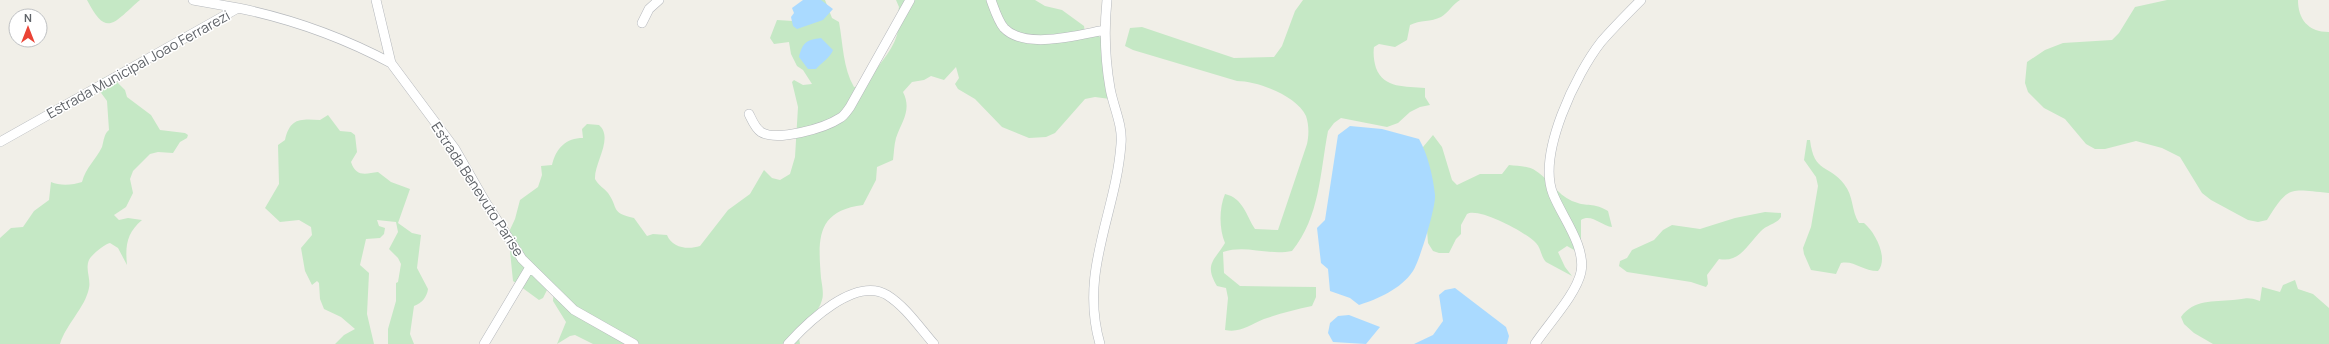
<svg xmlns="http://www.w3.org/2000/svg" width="2329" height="344" font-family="Manrope,sans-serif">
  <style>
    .green { fill: #c5e8c5 }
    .water { fill: #aadaff }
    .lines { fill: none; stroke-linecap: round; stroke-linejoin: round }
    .minor-casing { stroke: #b5b8bc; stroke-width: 10 }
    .minor { stroke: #fff; stroke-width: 9 }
    .labels { text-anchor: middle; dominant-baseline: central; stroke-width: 3; stroke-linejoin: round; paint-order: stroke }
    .street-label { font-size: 14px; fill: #5f6368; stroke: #fff }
  </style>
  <rect width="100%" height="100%" fill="#f1efe8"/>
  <path class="green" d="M87,0H140C114,22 107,39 87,0Z
    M813,0H825L832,18L839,22C843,44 843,68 854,87L865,85C875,68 891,54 897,35C899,26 897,16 899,7L896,0H1035L1045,6L1062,10L1084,26L1085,32L1094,33L1103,39L1110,99L1095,97L1085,99L1055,133L1046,137L1029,138L1002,127L975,99L958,89L955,84L959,78L956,67L944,80L931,76L924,80L912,82L903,92C912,110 902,121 896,138C894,145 894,153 893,160L877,167L876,180L863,205C816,211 818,239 821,278C822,285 824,294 822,300C819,312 806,322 798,332L800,344H593L575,335L570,336L557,344L566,322L553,301L554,286H549L543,298L539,300L513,281L510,251L524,255L521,248L507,236L515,219L520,200L538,187L542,175L541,166L552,165C556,148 566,138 583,138L582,129L587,124L599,125C614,138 594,163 595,179C598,185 604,188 608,193C619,208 610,213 634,218L647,236L653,234L667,235C672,248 688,250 700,246L728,210L750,194L764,170L772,178L780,180L790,174L795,157L798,107L792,82L794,80L803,85L812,84L803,70L797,66L791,54L789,42L774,44L770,38L777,20L793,21Z
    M1303,0H1460C1453,4 1448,13 1441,17C1431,22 1420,20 1410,25L1407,40L1395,47L1379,44L1374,47C1373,54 1374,61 1376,68C1384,89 1406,86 1425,88V97L1430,105L1420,107L1410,112L1398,123L1387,127L1341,118L1334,123L1328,131C1320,172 1320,217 1292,251C1268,256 1246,244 1223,252L1224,273L1240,286L1316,287V297L1312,306C1296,309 1279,314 1264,319C1249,325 1241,333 1225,330L1228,298L1226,288L1217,286C1204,264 1214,261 1225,243C1219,229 1219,208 1225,194C1243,198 1246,215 1255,229L1278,230L1307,144C1309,135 1309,125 1306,116C1297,96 1258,81 1237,81L1133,50L1125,46L1130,28L1142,27L1234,58L1274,57L1282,46L1295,11Z
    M2167,0H2298C2298,19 2308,32 2329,32V193C2289,189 2289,185 2267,220L2258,222L2248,220L2211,200L2202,193L2180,157L2162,148L2136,141L2105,149H2095L2086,144L2065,119L2044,108L2028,92L2025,83L2027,62L2045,50L2063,43L2112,40L2119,33L2135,7Z
    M108,77L114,79L125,90L127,97L151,115L160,130L185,133L188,135L187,138L180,142L173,153L158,152L150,154L133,171L130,179L133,193L126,207L114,215L119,220L128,218L142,220C127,233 125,245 127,265L118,248L110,243C105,244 91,255 89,260C85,269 91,279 89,288C85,308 66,324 60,344H0V238L11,228L23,227L34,211L49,200L51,182C60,186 73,185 82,182C86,167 95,161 102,147C104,140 104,134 109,130L107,101L99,90V82L103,78Z
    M328,115L340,131L351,132L355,135L357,152L351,162C356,177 365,174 378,172L391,182L410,189L398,223L412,233L421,235L417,268L428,289C427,297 422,303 414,306L410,334L414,344H388V329L396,301V283L398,282L401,264L398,258L389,249L398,232L396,222L377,220L379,226L385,228L384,234L380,238L366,239L360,265L369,273L367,314L374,344H335L344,335L355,329L341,317L324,309L320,299L319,283L317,281L312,285L305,271L301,248L312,235L311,227L299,220L280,222L265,208L279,184L278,145L285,140C290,118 300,119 320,120Z
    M1433,135L1442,147L1452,180L1457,185L1480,174H1502L1509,165C1518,166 1529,166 1536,171C1550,180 1559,197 1575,202C1587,207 1593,202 1608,211L1612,227C1602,226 1591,213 1581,220V244L1574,250L1567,246L1558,252L1565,267L1572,276L1546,262C1541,257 1541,248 1536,243C1527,233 1479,207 1467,214L1461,225V234L1456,239L1449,253H1439L1433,251L1428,243L1427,230L1423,147Z
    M1807,140H1810C1814,174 1829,164 1844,184C1854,196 1851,211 1859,223H1864C1875,232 1889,258 1878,271C1862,271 1854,260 1841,263L1836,274L1811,270L1804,254L1803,248L1811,227L1818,186L1816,177L1804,160Z
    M1765,212L1781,213V217C1777,224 1766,225 1761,231C1747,245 1740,263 1719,259L1707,275L1708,284L1706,287L1691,282L1627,272L1619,266L1620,261L1627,258L1632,250L1654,240L1663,230L1672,225L1700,229L1735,218Z
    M2295,280L2298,289L2313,294L2329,308V344H2213L2194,333L2184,324L2181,317C2194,299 2213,302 2233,300C2245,299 2247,296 2260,301L2262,287L2280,292L2283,285Z"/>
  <path class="water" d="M803,0H821L833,9L823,20L797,29L793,26L791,17L794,13L792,8Z
    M821,38L833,50C831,57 821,63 816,69H808L799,57C803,42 806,40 821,38Z
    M1350,126L1382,129L1419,139C1428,155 1433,176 1435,195C1436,207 1420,260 1413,271C1401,289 1378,299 1359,305L1350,298L1330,291L1328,269L1321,263L1317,228L1325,220L1338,135Z
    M1455,288L1506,327L1509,336L1507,344H1414L1433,335L1443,321L1439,295L1445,290Z
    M1349,315L1380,327L1366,344L1333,342L1328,333L1330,323L1338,316Z"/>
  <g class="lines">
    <defs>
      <path id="minor" d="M193,0L238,8
        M376,0L391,63L455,149L486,203L522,259L574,310L634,344
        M991,0C994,8 998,21 1004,28C1025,50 1078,35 1105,30
        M642,23L649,9L659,0
        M749,114C752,120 755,128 761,132C777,142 825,128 840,118C844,116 847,111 850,107L910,0
        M0,142L238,8C292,19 342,37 391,63
        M484,344L530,267
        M788,344C807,323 855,276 887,295C906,307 919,327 934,344
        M1100,344C1079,271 1116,214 1121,144C1123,125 1113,106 1110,88C1105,59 1104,29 1107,0
        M1535,344C1548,324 1576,295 1581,272C1586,246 1562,217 1553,194C1537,154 1576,74 1601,42C1613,28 1627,14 1641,0"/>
    </defs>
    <use href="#minor" class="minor-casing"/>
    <use href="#minor" class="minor"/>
  </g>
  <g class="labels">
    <g class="street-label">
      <text transform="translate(138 64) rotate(-29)">Estrada Municipal Joao Ferrarezi</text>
      <text transform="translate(478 189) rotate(57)">Estrada Benevuto Parise</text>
    </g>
  </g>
  <g transform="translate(28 28)"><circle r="19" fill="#ffffff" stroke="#bfc1c3"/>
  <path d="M0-3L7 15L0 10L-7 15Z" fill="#ea4335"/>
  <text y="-6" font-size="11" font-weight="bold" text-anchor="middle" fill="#5f6368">N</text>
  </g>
</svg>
